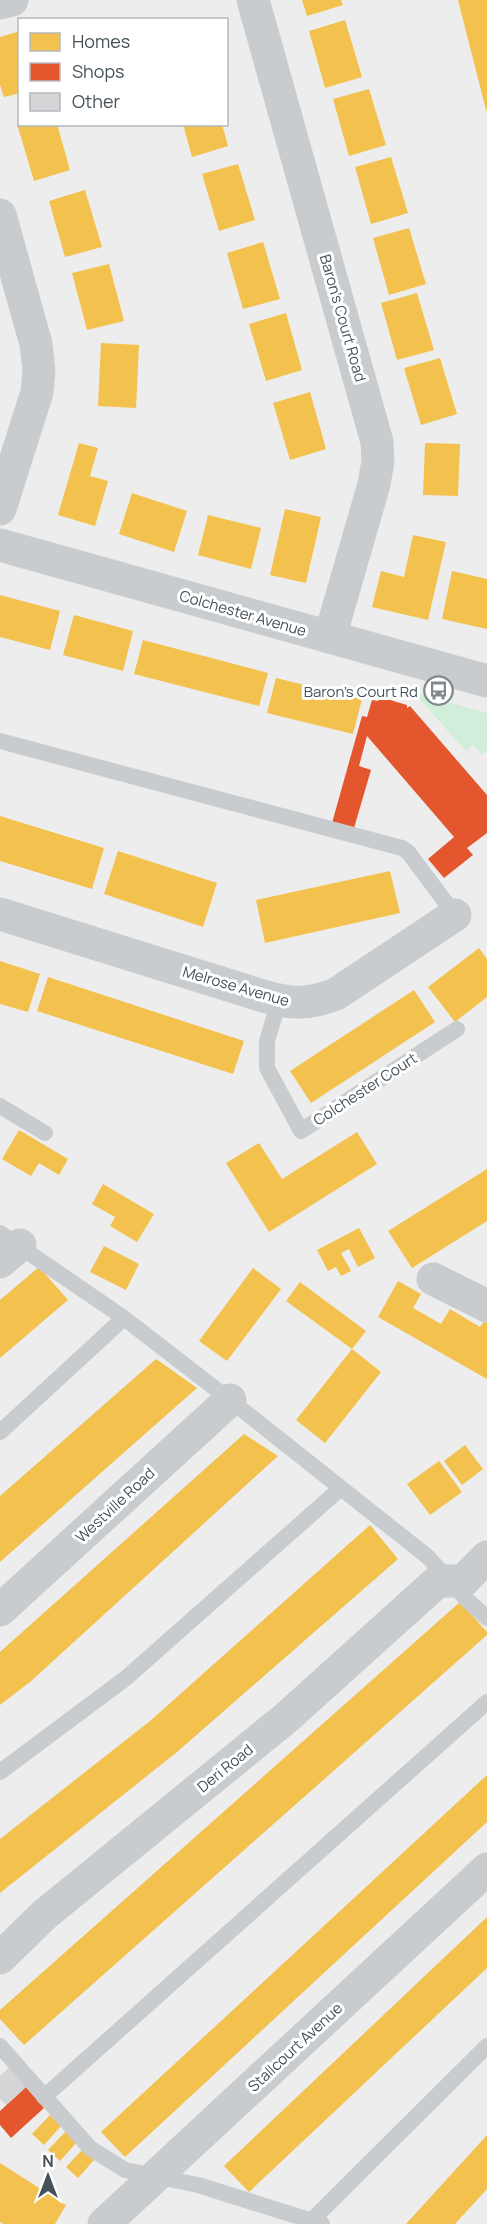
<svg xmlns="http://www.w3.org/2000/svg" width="487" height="2224" font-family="Manrope,sans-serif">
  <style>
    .green { fill: #d0eed9 }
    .homes { fill: #f2c14e }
    .shops { fill: #e4572e }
    .building { fill: #d5d5d7 }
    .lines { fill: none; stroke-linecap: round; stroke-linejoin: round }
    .service { stroke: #c9ccce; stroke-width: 16 }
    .minor { stroke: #c9ccce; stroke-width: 33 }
    .tertiary { stroke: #c9ccce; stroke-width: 33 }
    .labels { text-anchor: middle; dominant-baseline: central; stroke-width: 6; stroke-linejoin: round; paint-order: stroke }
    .street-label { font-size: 15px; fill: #44515a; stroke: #fff }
    .poi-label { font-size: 15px; fill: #44515a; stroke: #fff; text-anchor: end }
  </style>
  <rect width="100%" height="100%" fill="#eeeded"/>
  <path class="green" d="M419,694L487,713V751L482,755L473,745L466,751L417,696Z"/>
  <path class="homes" d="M302,0H341L343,5L307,16Z
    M458,0H487V110H486Z
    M345,20L362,77L325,88L309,31Z
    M20,31V93L4,97L0,85V37Z
    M369,89L386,145L349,156L333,99Z
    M20,123L57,124L70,170L34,181L17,124Z
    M183,124H222L228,146L192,157Z
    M391,157L408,213L371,224L355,167Z
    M238,164L255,220L219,231L202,174Z
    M85,190L102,247L65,257L49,201Z
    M409,228L426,284L389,295L373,238Z
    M263,242L280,299L243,309L227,253Z
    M109,264L124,321L87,330L72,273Z
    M417,293L434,350L397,360L381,303Z
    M286,313L302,370L266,381L249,324Z
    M101,343L139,345L136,408L98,406Z
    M440,358L457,414L421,425L404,368Z
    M310,392L326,449L290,460L273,403Z
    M79,443L98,448L90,476L108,481L95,526L58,515Z
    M425,443L460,444L458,496L423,495Z
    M132,493L187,511L174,552L119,534Z
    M285,509L321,517L306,583L270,575Z
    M208,515L261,528L251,569L198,555Z
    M413,535L446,542L428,620L372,607L381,571L404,577Z
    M452,571L487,579V629L442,619Z
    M0,595L60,611L50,650L0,637Z
    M74,615L133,631L123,671L63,655Z
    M143,640L268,673L259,706L134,674Z
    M276,678L362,699L353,734L267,713Z
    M0,816L104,848L92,889L0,861Z
    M118,851L217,883L203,927L104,894Z
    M390,871L400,913L265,943L256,900Z
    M479,948L487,959V997L455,1022L428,987Z
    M0,961L40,974L28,1012L0,1004Z
    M48,977L244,1041L233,1074L37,1011Z
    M414,990L435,1022L311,1103L290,1071Z
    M19,1130L68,1159L59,1175L39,1163L31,1176L2,1159Z
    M357,1132L377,1164L269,1232L226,1163L259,1143L282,1179Z
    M487,1169V1221L412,1268L388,1231Z
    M103,1184L154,1214L137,1242L110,1226L115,1217L92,1204Z
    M359,1228L375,1258L358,1267L349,1249L341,1253L351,1271L341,1276L336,1267L328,1271L317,1250Z
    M104,1246L139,1264L126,1290L90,1272Z
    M39,1267L68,1300L0,1358V1300Z
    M253,1268L281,1289L227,1361L199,1341Z
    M398,1281L421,1294L413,1308L441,1324L450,1309L480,1327L484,1321L487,1323V1379L378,1317Z
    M300,1282L366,1331L352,1349L286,1301Z
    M352,1349L381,1372L325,1443L296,1420Z
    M156,1359L197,1388L0,1562V1496Z
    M244,1434L278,1456L30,1682L0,1705V1652Z
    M465,1445L483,1469L462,1485L444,1461Z
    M439,1461L462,1492L430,1515L407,1484Z
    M370,1525L398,1559L177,1752L0,1893V1839L150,1721Z
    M460,1602L487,1632V1635L24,2045L0,2019V2010Z
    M487,1775V1822L125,2157L101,2132Z
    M487,1917V1968L249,2192L224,2166Z
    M50,2115L61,2126L44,2145L32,2134Z
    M66,2131L77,2142L60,2161L48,2150Z
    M487,2135V2189L455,2224H406Z
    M84,2148L95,2159L78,2178L66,2167Z
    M0,2163L66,2205L55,2224H3L0,2222Z"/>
  <path class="shops" d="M380,697L407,705V708L410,706L487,795V833L467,848L473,855L444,878L428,859L454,837L367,736L359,766L371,770L354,828L332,823L362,716L367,717L372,700L378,701Z
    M26,2087L44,2108L11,2138L0,2125V2111Z"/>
  <path class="building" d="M9,2068L26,2087L6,2105L0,2099V2076Z"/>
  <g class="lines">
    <path class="service" d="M0,741L402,848L408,852L455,915
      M279,1001L267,1041V1068L301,1131L457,1029
      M0,1106L45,1133
      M0,1233L124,1318L230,1400L428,1557L466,1599L487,1618
      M0,1432L124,1318
      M0,1772L126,1678L341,1488
      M0,2046L90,2148L125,2170L198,2185L322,2224
      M44,2097L487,1702
      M311,2221L487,2046"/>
    <path class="minor" d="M253,0L377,442L378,461L374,484L330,637
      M0,3L12,0
      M0,215L36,344L39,371L37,392L0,509
      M0,914L263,996C291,1004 308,1005 336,994L455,915
      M0,1262L20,1245
      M433,1279L487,1306
      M0,1610L230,1400
      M0,1958L44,1915L286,1718L438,1581H463L487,1557
      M104,2224L487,1869"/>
    <path class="tertiary" d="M0,545L487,681"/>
  </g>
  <defs>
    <symbol id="bus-ring" viewBox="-11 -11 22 22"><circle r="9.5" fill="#fff" stroke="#80888d" stroke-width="1.5"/><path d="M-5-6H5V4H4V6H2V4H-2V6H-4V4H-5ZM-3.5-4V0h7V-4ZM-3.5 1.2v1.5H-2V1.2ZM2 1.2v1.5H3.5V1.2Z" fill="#80888d"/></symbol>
  </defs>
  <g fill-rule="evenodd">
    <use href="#bus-ring" x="422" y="674" width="33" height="33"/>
  </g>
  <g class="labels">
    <g class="street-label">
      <text transform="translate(343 318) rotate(74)">Baron's Court Road</text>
      <text transform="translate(243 613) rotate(16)">Colchester Avenue</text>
      <text transform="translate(236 986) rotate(16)">Melrose Avenue</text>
      <text transform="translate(365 1089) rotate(-33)">Colchester Court</text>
      <text transform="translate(115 1505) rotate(-43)">Westville Road</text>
      <text transform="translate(225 1768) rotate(-39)">Deri Road</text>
      <text transform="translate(295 2047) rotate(-43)">Stallcourt Avenue</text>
    </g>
    <g class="poi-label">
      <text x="418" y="691">Baron's Court Rd</text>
    </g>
  </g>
  <rect x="18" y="18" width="210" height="108" fill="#ffffff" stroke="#b4b9bd" stroke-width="1.5"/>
  <rect x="30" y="33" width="30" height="18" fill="#f2c14e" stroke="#b4b9bd" stroke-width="1.5"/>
  <text x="72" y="48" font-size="18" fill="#44515a">Homes</text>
  <rect x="30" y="63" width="30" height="18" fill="#e4572e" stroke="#b4b9bd" stroke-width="1.5"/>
  <text x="72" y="78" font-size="18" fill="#44515a">Shops</text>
  <rect x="30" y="93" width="30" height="18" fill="#d5d5d7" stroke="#b4b9bd" stroke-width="1.5"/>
  <text x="72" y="108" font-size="18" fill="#44515a">Other</text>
  <g transform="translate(48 2176)" stroke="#ffffff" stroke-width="4.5" paint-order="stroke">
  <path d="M0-4.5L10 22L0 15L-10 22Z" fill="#44515a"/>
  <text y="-9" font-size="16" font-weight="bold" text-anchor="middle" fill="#44515a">N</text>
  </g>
</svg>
